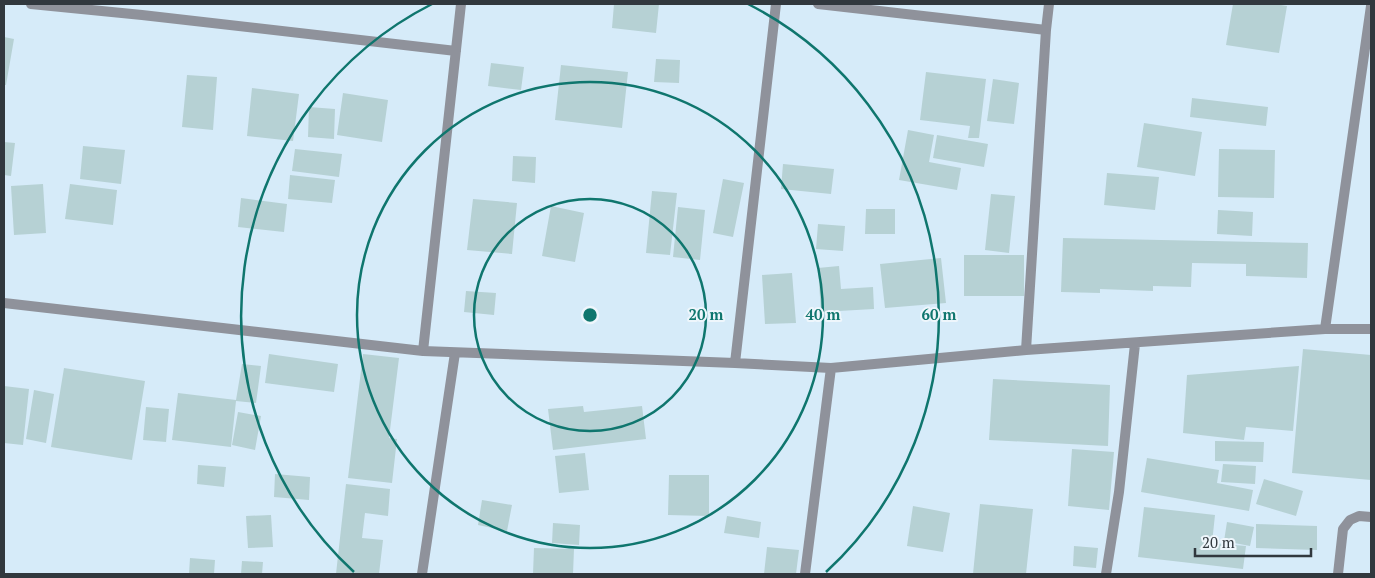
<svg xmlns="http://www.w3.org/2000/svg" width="1375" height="578" font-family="'PT Serif',serif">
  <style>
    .building { fill: #b6d1d4 }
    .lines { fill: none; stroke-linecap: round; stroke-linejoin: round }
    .minor { stroke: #8f929b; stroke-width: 10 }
    .ring { fill: none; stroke: #0f766e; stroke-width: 2.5 }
    .centre { fill: #0f766e; stroke: #eef6fc; stroke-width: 2.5 }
    .ring-label { font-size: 15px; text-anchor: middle; font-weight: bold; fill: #0f766e; stroke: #eef6fc; stroke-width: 4; stroke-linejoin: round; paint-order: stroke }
  </style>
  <rect width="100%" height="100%" fill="#d6ebf9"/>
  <path class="building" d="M614,4H659L656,33L612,28Z
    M1233,4H1275L1287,6L1279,53L1226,45Z
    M4,37L14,39L6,85H4Z
    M656,59L680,60L679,83L654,82Z
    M491,63L524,67L521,90L488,86Z
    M561,65L628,72L622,128L555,120Z
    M926,72L986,79L979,138H968L970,126L920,120Z
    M187,75L217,77L213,130L182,127Z
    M993,79L1019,83L1014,124L987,121Z
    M252,88L299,94L293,141L247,136Z
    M343,93L388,100L382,142L337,135Z
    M1192,98L1268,107L1266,126L1190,117Z
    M309,107L335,109L334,139L308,137Z
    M1144,123L1202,132L1195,176L1137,167Z
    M908,130L934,135L929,162L961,168L957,190L899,180Z
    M937,135L988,144L984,167L933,158Z
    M4,142L15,143L11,176L4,175Z
    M83,146L125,150L121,184L80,179Z
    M295,149L342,154L339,177L292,171Z
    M1219,149L1275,150L1274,198L1218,197Z
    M513,156L536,157L535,183L512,181Z
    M783,164L834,169L831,194L781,189Z
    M1107,173L1159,177L1155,210L1104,205Z
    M290,175L335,180L332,203L288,199Z
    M723,179L744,183L733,237L713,233Z
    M43,184L46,233L14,235L11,186Z
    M70,184L117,190L113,225L65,219Z
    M652,191L677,193L670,255L646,253Z
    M991,194L1015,196L1009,253L985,250Z
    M241,198L287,204L284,232L238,227Z
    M473,199L517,203L512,254L467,250Z
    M551,206L584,213L575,262L542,256Z
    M678,207L705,210L700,260L673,257Z
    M866,209H895V234H865Z
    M1218,210L1253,212L1252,236L1217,234Z
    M818,224L845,226L843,251L816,249Z
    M1063,238L1308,243L1307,278L1246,276V264L1192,263L1191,287L1153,286V291L1100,289V293L1061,292Z
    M964,255H1024V296H964Z
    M941,258L946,303L885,308L880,264Z
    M839,266L841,289L873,287L874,309L821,312L818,268Z
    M792,273L796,323L765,324L762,275Z
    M466,291L496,293L494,315L464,312Z
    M1303,349L1371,355V480L1292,473Z
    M269,354L338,364L334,392L265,383Z
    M363,354L399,358L389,438L397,439L392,483L348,478Z
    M242,364L261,366L256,403L236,401L231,447L172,440L178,393L236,400Z
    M1299,366L1293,431L1246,427L1244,440L1183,433L1187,375Z
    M64,368L145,381L132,460L51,447Z
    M993,379L1110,385L1108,446L989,440Z
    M4,386L29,389L23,445L4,443Z
    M34,390L54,394L46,443L26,439Z
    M583,406L584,412L642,406L646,439L553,450L548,409Z
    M146,407L169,409L166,442L143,440Z
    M238,412L261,416L255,450L232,445Z
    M1215,441L1264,442L1263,462L1215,461Z
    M1072,449L1114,452L1109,510L1068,506Z
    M585,453L589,490L559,493L555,456Z
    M1147,458L1219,470L1217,483L1253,490L1249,511L1141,492Z
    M1223,464L1256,466L1255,484L1221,482Z
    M198,465L226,467L224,487L197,484Z
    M275,474L310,477L309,500L274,497Z
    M669,475H709V516L668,515Z
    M1264,479L1303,491L1296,516L1256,504Z
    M346,484L390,489L388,516L365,513L362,538L383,540L379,574H336Z
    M482,500L512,505L507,531L478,525Z
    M980,504L1033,509L1026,574H973Z
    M913,506L950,513L943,552L907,546Z
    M1144,507L1215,515L1212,543L1246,546L1243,569L1138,557Z
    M271,515L273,547L248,548L246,516Z
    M727,516L761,522L759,538L724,533Z
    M1227,522L1254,527L1250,546L1224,541Z
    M553,523L580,525L579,545L552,543Z
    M1256,524L1317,526V550L1256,548Z
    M1074,546L1098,548L1096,568L1073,566Z
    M767,547L799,550L796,574H764Z
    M534,548L574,549L573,574H533Z
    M190,558L215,560L214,574H189Z
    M242,561L263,562L262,574H241Z"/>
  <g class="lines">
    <path class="minor" d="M31,4L142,15L456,51
      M818,4L1046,30
      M4,303L423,351L735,363L831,368L1026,350L1325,329H1371
      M1325,329L1371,6
      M1026,350L1046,30L1049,4
      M423,351L461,4
      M735,363L776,4
      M422,574L455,353
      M805,574L831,368
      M1106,574L1119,492L1135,344
      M1338,574L1343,529L1350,520L1359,516L1371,517"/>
  </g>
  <g class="ring">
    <circle cx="590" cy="315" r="116"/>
    <circle cx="590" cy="315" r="233"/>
    <path d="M354 572A349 349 0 0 1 432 4M748 4A349 349 0 0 1 826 572"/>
  </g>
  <circle cx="590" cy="315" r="8" class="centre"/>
  <g class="ring-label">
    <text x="706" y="320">20 m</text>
    <text x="823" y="320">40 m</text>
    <text x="939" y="320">60 m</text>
  </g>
  <rect width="1375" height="578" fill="none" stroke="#31383e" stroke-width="10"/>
  <path d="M1195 548v8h116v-8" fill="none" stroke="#31383e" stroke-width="2.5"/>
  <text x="1202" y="548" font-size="15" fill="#31383e" stroke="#eef6fc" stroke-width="4" paint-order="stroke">20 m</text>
</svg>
